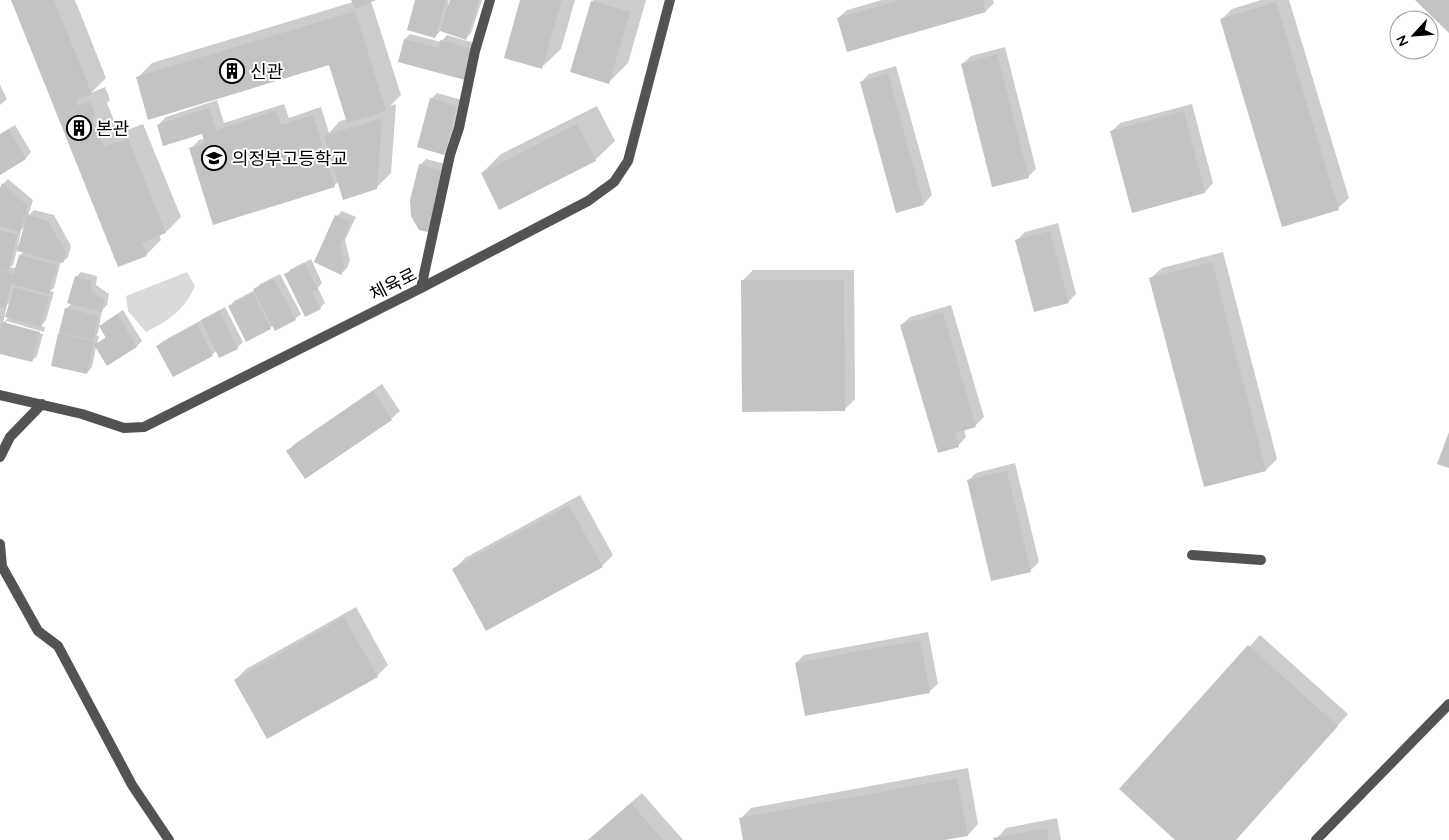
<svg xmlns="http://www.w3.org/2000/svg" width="1449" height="840" font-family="Quicksand,'Noto Sans KR',sans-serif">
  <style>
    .green { fill: #dadada }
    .shadow { fill: #0003; fill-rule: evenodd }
    .building { fill: #c3c3c3 }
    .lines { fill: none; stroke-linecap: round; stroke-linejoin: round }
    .service { stroke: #535353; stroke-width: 10 }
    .minor { stroke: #535353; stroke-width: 10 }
    .labels { text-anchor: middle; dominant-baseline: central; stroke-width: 4; stroke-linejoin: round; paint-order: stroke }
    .poi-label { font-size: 18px; fill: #000; stroke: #fff; text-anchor: start }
    .street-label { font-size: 18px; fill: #000; stroke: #fff }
  </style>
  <rect width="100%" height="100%" fill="#fff"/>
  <path class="green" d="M187,272L195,286C184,310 170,320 146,332L128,311L126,296Z"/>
  <path class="shadow" d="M13,0H75L106,78L91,93L105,87L110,100L107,103L119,133L143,124L181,217L166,232L159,234L161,240L146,255Z
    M352,0H373L371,1L401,95L390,106L396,104L391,173L376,188L339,181L334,186L191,149L199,140L204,139L202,132L158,125L166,117L217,100L224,123L284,104L289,118L321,107L329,133L340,121L347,119L330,63L137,78L152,63L353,2Z
    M416,0H449L448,4L450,5L452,0H482L471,33L464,40L478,44L470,73L399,61L405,39L410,34L441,42L447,35L464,40L465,38L441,30L435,37Z
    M521,0H575L561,49L541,68Z
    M593,0H646L628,63L609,82L572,71Z
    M882,0H993L994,3L986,11L838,18L847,10Z
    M1261,0H1289L1349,198L1338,208L1221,20L1232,9Z
    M1005,47L1036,169L1028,177L962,64L971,56Z
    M896,66L932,195L924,204L861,82L869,74Z
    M0,85L7,99L0,105Z
    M437,93L462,100L449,148L444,153L431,99Z
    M1192,104L1213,183L1205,192L1133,211L1112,131L1120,123Z
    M597,106L615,141L595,160L482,173L501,154Z
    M15,125L31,152L26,158L0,173V134Z
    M426,159L449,165L433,226L428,231L420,165Z
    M8,179L33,200L28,216L34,210L54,215L71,246L68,257L63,262L61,261L54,288L50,291L54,292L46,320L41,326L45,327L44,332L6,321V324L43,334L37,356L32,361L0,352V193L3,184ZM26,225L20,247L18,246L21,230ZM17,250L24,252L20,255L17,269L10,267L13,265ZM11,301L9,317L3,323L7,305Z
    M342,211L356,217L345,240L350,260L347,268L341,274L337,216Z
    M1058,223L1076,294L1068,302L1017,240L1025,232Z
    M1223,252L1277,459L1266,470L1205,485L1151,278L1162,268Z
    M311,259L322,283L318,288L325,303L320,308L286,275L291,269Z
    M753,270H854L855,399L844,410L742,281Z
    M81,272L97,276L96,285L109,294L107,305L102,310L98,333L96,335L99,336L97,344L107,336L101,326L106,321L123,310L142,341L137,346L96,347L92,367L87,373L59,334L66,309L72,303L76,277Z
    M280,274L301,314L295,319L273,326L270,328L229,307L234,301L255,290L260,284Z
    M951,305L984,417L976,425L964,429L966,437L958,446L901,325L910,317Z
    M225,307L243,342L237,348L217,350L213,354L173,375L158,346L163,341Z
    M382,384L400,411L391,419L305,478L287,451L296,443Z
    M1015,463L1039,562L1031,570L992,580L968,481L976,473Z
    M580,495L613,555L602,566L454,569L465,558Z
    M356,607L388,665L377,676L268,738L235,680L246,669Z
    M928,632L938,684L929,692L796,663L804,655Z
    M1260,635L1348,714L1235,840H1177L1121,789Z
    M968,768L978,824L968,835L938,840H745L741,818L751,808Z
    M642,793L683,840H588Z
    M1057,818L1061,840H995L1006,828Z"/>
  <path class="building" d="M11,0H54L92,94L76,100L78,106L90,101L96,116L92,118L104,147L128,138L166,233L142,243L147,256L118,267Z
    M351,0H376L355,9Z
    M415,0H446L435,38L407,30Z
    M450,0H479L466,40L440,31Z
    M520,0H562L542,69L504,58Z
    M900,0H983L986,12L847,52L837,18Z
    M1415,0H1449V33Z
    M591,1L630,12L609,84L570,72Z
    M1276,2L1339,210L1282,227L1220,19Z
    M355,11L386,111L347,123L329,65L148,120L136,77Z
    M404,39L439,48L440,40L473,49L465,80L398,62Z
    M997,54L1029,178L992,187L961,64Z
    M888,74L924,205L896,213L860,82Z
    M430,98L457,106L444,155L417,147Z
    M209,108L216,130L276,111L281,125L313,115L335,187L213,225L189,148L205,143L202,134L163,146L157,125Z
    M1184,111L1205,193L1132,213L1110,131Z
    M382,118L377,189L343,200L324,136Z
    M577,124L596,161L499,210L481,173Z
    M9,129L26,159L0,175V135Z
    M419,164L444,171L428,232L419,230L411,216L410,200Z
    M2,183L28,206L20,232L0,226V188Z
    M27,215L48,221L66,252L63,263L17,251Z
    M335,215L351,222L340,246L345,266L341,275L314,262Z
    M0,230L17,235L8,272L0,270Z
    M1050,231L1069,303L1034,312L1015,240Z
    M19,255L57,265L49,294L11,284L5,309L0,307V271L13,274L12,279Z
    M1212,262L1266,471L1204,487L1149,278Z
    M305,264L318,290L312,292L321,309L305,317L284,274Z
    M75,276L92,281L91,291L104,300L102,312L67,303Z
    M274,279L296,320L275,331L253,289Z
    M741,280H844L845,411L742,412Z
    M14,287L49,297L41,327L5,317Z
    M253,293L271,329L246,342L228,306Z
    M65,308L98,316L93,340L59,332Z
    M219,311L238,349L219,358L201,320Z
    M943,312L976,427L955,433L959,447L938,453L900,325Z
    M118,315L137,347L107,366L94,345L106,338L99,326Z
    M3,322L40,332L32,362L0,354V333Z
    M197,324L213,356L173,377L156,346Z
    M58,333L94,341L87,374L51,366Z
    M373,391L392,420L305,479L286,451Z
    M1449,432V468L1437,464Z
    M1007,471L1031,572L991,581L967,480Z
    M569,505L603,567L486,631L452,569Z
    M344,617L378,677L267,739L234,680Z
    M920,640L930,693L805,716L795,663Z
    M1248,645L1338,726L1236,840H1175L1119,789Z
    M957,778L968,836L945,840H743L739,818Z
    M631,803L663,840H588Z
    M1047,828L1049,840H994L993,838Z"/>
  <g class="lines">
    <path class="service" d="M1192,555L1261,560"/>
    <path class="minor" d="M421,288L450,155L459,128L475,51L490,0
      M0,395L82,414L124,428L144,427L421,288L588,201L614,182L628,161L670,0
      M0,457L10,437L42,404
      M0,544L2,567
      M0,563L38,631L58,646L132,785L169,840
      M1316,840L1449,704"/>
  </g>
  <defs>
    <symbol id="building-ring" viewBox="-11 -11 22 22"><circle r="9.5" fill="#fff" stroke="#000" stroke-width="1.5"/><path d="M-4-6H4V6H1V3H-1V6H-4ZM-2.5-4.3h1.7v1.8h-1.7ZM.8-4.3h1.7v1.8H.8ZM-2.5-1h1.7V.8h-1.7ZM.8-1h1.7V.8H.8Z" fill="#000"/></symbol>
    <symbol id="school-ring" viewBox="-11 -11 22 22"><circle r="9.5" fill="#fff" stroke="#000" stroke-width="1.5"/><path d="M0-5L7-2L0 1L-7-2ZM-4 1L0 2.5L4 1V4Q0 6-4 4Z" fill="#000"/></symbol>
  </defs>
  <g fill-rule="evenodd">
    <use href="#building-ring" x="218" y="57" width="28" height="28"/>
    <use href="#building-ring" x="65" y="114" width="28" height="28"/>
    <use href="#school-ring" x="200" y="144" width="28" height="28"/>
  </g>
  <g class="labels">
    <g class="poi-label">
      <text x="250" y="71">신관</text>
      <text x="96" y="128">본관</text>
      <text x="232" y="158">의정부고등학교</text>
    </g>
    <g class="street-label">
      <text transform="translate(393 284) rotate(-27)">체육로</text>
    </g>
  </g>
  <g transform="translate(1414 35) rotate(244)"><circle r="24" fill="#ffffff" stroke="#999999"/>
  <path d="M0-4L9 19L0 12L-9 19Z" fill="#000000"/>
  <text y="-8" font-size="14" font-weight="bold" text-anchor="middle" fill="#000000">N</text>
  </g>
</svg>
